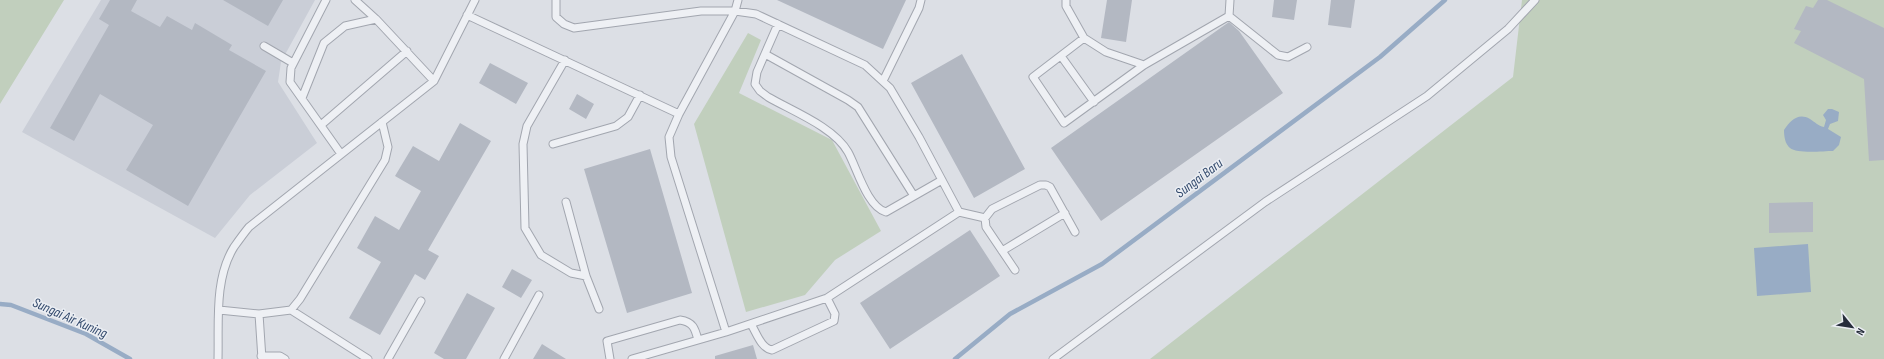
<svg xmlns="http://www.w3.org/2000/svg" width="1884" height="359" font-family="'Sofia Sans Condensed',sans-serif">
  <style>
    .built { fill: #caced7 }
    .green { fill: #c1cfbd }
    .water { fill: #98acc5 }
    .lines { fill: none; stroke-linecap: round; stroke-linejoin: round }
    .stream { stroke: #98acc5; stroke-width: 4.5 }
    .building { fill: #b3b8c2 }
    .service-casing { stroke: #a2a6af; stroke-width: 9 }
    .service { stroke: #eef0f4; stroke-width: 7 }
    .labels { text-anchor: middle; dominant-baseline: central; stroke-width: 3; stroke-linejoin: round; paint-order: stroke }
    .water-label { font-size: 14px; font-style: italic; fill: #334a6d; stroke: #ebeef3 }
  </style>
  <rect width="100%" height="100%" fill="#dcdfe5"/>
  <path class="built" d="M101,0H315L281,62L278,82L317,143L250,195L215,238L22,132Z"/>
  <path class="green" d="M0,0H64L0,104Z
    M1522,0H1884V359H1150L1513,77Z
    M748,33L761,40L739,93L832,140L881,231L835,260L805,295L746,312L694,124Z"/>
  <path class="water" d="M1828,109H1832L1839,112L1838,121L1830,124L1828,129L1841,137L1839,145L1833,151C1823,151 1797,154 1790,148C1785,144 1784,136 1784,130C1790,121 1798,112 1810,119C1815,122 1818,126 1824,127L1826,120L1823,115Z
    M1808,244L1811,292L1757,296L1754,248Z"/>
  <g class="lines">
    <path class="stream" d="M0,304L11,305L86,334L130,359
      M955,359L1010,314L1102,264L1380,57L1445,0"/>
  </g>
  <path class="building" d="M110,0H137L131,11L160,27L167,16L192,30L195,23L232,45L229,50L266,71L188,206L126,170L153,125L100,94L74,141L50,128L109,25L99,19Z
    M223,0H283L268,26Z
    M777,0H906L883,49Z
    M1107,0H1132L1126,42L1101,38Z
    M1274,0H1297L1294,20L1272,17Z
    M1331,0H1355L1351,28L1328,25Z
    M1818,0H1827L1884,28V160L1869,161L1864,79L1794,43L1801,31L1794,29L1806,6L1813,8Z
    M1229,22L1239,31L1283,93L1101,221L1051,148Z
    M962,54L1025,169L974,198L911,83Z
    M490,63L528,83L516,104L479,83Z
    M577,94L594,104L586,119L569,109Z
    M460,123L491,141L428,250L439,256L425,280L415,274L380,335L349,318L381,262L357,248L375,216L399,230L421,191L395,176L413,146L439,161Z
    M650,149L692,293L627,313L584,169Z
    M1813,202V232L1769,233V203Z
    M970,230L1000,276L890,349L860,303Z
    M512,269L532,280L521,298L502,287Z
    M467,293L495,308L466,359H444L434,353Z
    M542,344L566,359H533Z
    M753,345L757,359H715V356Z"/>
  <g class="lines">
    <defs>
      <path id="service" d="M326,0L291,68L290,82L341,154
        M355,0L376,19L434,81
        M556,0V17L564,24L574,28L701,11H735L756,14L865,65L890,88L919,137L959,212
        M1066,0V6L1084,38L1106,52L1144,65
        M467,15L679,114
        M1229,16L1278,55L1288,57L1307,47
        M1229,16L1230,0
        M778,24L757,72L755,84L760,91L768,97C792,111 834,127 848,152C857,168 867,207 886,212L942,180
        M1084,38L1033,77L1064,123L1144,65L1229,16
        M264,46L293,63
        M765,54L848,100L858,107L914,196
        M1061,56L1094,102
        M565,60L527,126L523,144L525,228L541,255L571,273L586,276
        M883,81L919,8L921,0
        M302,98L324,43L345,26L376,19
        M321,125L407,51
        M553,144L616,126L628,117L640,95
        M566,202L586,276L599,309
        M1002,251L1065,213
        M1015,270L986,227L985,218L992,209L1040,185H1046L1050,187L1075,232
        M219,310L259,314L291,310L300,299L385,160L388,147L382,122
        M291,310L368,359
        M259,314L262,359
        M751,324C757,334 761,348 772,350L834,321L835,314L827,298
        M726,332L671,157L669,137L679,114L735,11L738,0
        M261,356H280L285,359
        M218,359C219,323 214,279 234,247C239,240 244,233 249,227L434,81L475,0
        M388,359L421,301
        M504,359L539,295
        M610,359L607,341L680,320C693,322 695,328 698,340
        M632,359L726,332L827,298L959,212L985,218
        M1053,359L1265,202L1427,96L1508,29L1535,0"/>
    </defs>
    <use href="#service" class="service-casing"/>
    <use href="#service" class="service"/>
  </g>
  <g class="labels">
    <g class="water-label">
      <text transform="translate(1199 178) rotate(-37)">Sungai Baru</text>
      <text transform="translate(70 318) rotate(24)">Sungai Air Kuning</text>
    </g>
  </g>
  <g transform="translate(1852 327) rotate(120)" stroke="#ebeef3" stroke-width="3" paint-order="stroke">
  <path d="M0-3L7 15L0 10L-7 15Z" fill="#262d3b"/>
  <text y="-6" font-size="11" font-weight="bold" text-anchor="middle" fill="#262d3b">N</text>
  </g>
</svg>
